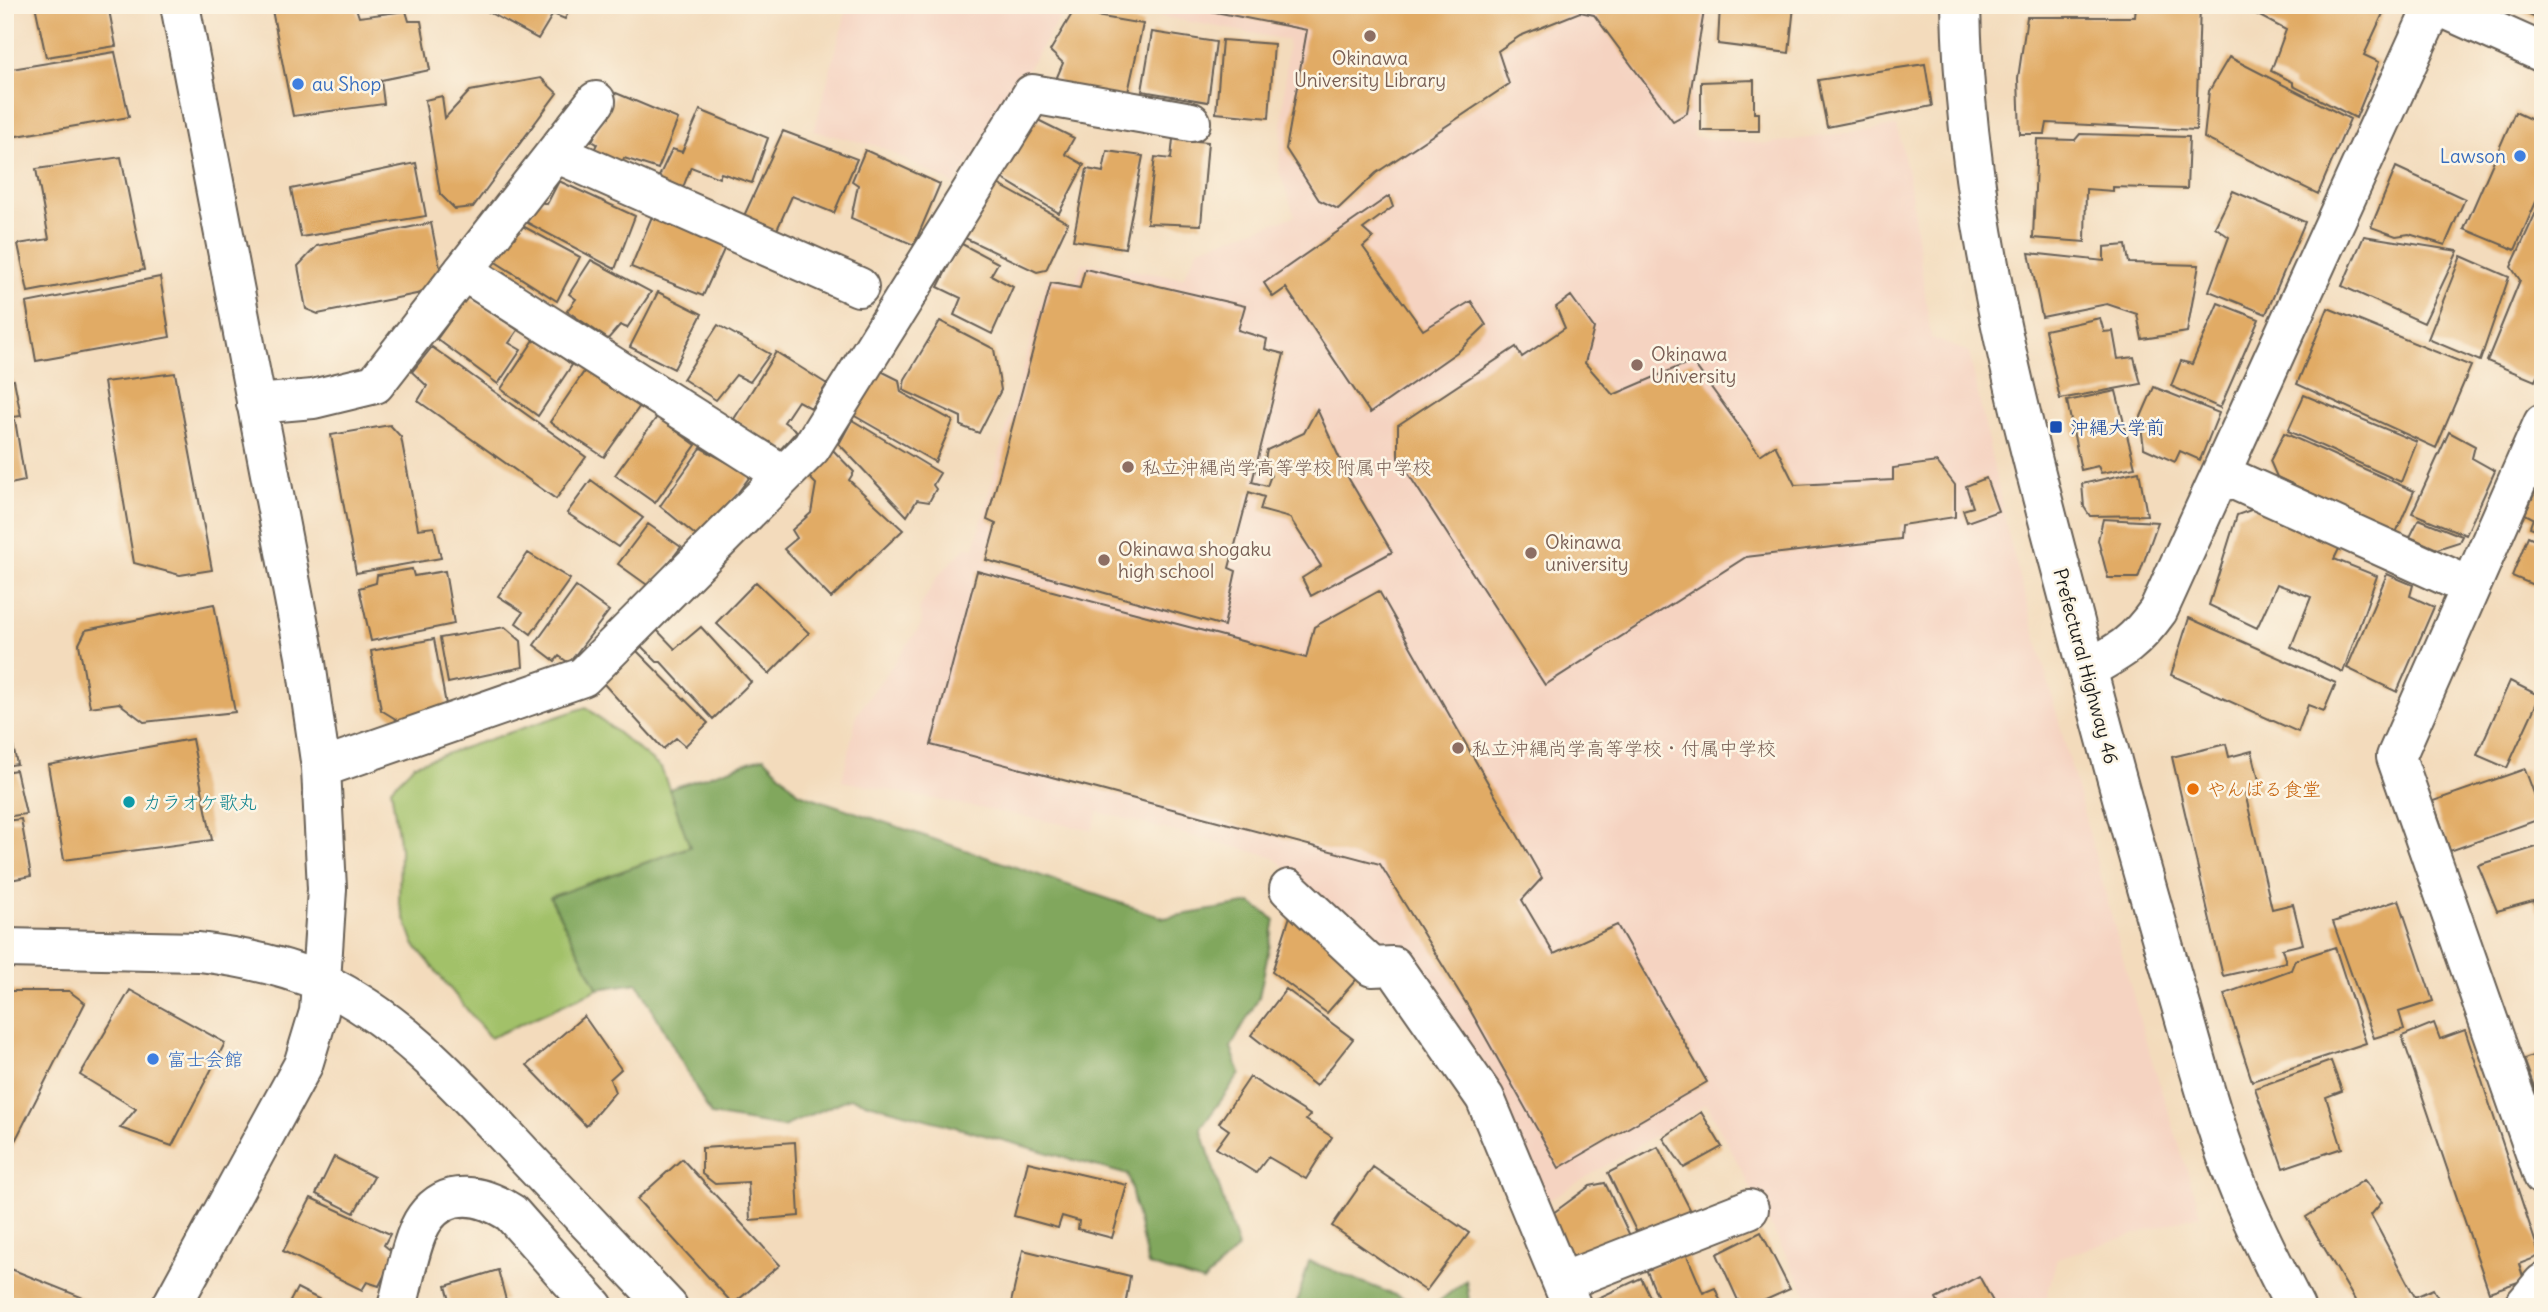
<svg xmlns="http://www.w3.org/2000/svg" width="2548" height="1312" font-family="Delius,'Klee One',sans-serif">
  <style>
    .built { fill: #f5d3c1 }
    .green { fill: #a2c169; stroke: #5f6e42; stroke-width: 2 }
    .forest { fill: #81a75d; stroke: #4e623c; stroke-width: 2 }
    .building { fill: #e1ab65 }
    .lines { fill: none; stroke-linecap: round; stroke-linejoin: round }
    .minor-casing { stroke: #675f54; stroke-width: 42 }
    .major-casing { stroke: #675f54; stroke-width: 42 }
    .minor { stroke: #fff; stroke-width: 38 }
    .major { stroke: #fff; stroke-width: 38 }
    .education-dot { fill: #8d6e63; stroke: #fcf5e5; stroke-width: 2.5 }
    .shop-dot { fill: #3f7fe0; stroke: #fcf5e5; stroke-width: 2.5 }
    .transit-dot { fill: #1a4fb4; stroke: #fcf5e5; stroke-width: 2.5 }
    .food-dot { fill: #e8710a; stroke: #fcf5e5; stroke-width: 2.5 }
    .culture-dot { fill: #0f9aa8; stroke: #fcf5e5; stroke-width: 2.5 }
    .labels { text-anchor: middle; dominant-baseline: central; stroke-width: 5; stroke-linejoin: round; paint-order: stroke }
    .education-label { font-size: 19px; fill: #785e54; stroke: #fcf5e5; text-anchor: start }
    .shop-label { font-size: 19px; fill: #366cbe; stroke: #fcf5e5; text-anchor: start }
    .transit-label { font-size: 19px; fill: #164399; stroke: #fcf5e5; text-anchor: start }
    .street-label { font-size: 19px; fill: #1c1c1c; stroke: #fcf5e5 }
    .food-label { font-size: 19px; fill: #c56008; stroke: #fcf5e5; text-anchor: start }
    .culture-label { font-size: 19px; fill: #0d838f; stroke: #fcf5e5; text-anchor: start }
  </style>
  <rect width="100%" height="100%" fill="#fcf5e5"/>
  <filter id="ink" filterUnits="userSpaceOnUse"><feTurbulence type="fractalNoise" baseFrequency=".0143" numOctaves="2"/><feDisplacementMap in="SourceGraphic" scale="14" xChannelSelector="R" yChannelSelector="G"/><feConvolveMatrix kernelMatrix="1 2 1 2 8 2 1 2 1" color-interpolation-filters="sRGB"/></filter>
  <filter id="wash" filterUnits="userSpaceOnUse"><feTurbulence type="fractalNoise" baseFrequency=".00686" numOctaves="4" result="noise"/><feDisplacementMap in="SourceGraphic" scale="28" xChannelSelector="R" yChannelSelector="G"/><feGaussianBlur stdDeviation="1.57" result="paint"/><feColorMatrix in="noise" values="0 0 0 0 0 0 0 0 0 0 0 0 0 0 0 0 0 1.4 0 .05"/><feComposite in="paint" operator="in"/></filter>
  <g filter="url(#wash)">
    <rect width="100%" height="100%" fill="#f3dbbc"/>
    <path class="built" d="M848,5H1068L955,185L881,147L814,131Z
      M1100,5H1710L1693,95V137L1765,144L1897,126L1909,178L1931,338L1969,352L2007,530L2143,1032L2201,1214L2057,1258L2044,1307H1813L1707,1104L1542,1204L1385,957L1274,857L1098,812L1092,830L842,781L857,714L922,624L919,609L937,577L966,547L974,548L1048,278L1075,283L1082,263L1183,278L1199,248L1295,216L1279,171L1288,40Z"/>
    <path class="green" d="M586,707L661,768L691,846L550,897L598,989L490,1038L414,944L399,902L400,849L391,788L415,764Z"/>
    <path class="forest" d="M764,757L799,793L1164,918L1251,903L1275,920L1259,997L1231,1047L1240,1074L1201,1128L1238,1248L1203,1282L1148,1265L1128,1175L850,1098L783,1127L711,1115L638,983L598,989L550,897L690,847L669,789Z
      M1309,1261L1425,1307H1307L1297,1302Z
      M1466,1280L1470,1307H1432Z"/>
    <g id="blocks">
      <path class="building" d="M35,5H108L116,46L46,57Z
        M271,5H355L359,17L406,11L409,21H421L430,70L381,80L384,104L293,116Z
        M476,5H572L565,19L553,14L538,39Z
        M1180,5H1705L1687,113L1673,121L1594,15L1580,12L1520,36L1498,51L1509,84L1376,173L1338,209L1319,200L1286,149L1307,30Z
        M1720,5L1794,6L1789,53L1718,44Z
        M2136,5H2200L2196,130L2047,123L2045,134H2020L2018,78L2027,17H2135Z
        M2254,5L2386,7L2364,55L2379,62L2356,118L2293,86V82L2271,71L2286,30L2252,12Z
        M2506,5H2543V9L2538,19Z
        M1073,12L1143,24L1127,97L1066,92L1057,77L1063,63L1050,51Z
        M1152,32L1216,42L1208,102L1142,91Z
        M1222,40L1274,44L1269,118L1216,113Z
        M115,52L129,117L5,138V70Z
        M2229,57L2350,119L2318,194L2204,138L2209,91Z
        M1925,64L1932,106L1827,127L1818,80Z
        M541,78L557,93L473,207L455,209L440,194L425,100L442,96L445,118L470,91Z
        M1754,80V113H1759V131H1701V82Z
        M616,93L678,119L658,169L624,158L619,169L590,158L597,144L592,141Z
        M700,110L768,138L752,183L721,173L719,178L691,167L680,195L655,185L672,149L682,152Z
        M2515,112L2543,125V186L2515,250L2464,229Z
        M1034,118L1074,138L1065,154L1084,165L1059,213L998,176Z
        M783,131L857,159L834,213L792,196L776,232L743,218Z
        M2080,134L2189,137L2187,189L2113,187V191L2086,189L2085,242L2033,238L2037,139L2075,140Z
        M1173,139L1208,142L1201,225L1147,223L1155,157L1171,159Z
        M865,150L940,184L914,245L851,218L858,185L852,181Z
        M1107,151L1143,156L1125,248L1073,240L1087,169L1103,172Z
        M121,157L144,270L28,292L18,244L49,239L36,169Z
        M416,163L426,216L301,237L291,189Z
        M2396,167L2465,199L2445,245L2409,234L2396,236L2371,227Z
        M559,181L635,216L615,269L526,222L538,201L547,204Z
        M994,182L1068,223L1046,270L1037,272L965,238Z
        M2233,191L2305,222L2266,314L2209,291L2229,237L2215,227Z
        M1389,196L1393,207L1363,229L1373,238L1363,247L1423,330L1471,301L1486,325L1460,350L1370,413L1286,288L1273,297L1264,283Z
        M2543,197V363L2535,381L2487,361L2520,280L2511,267Z
        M653,214L726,245L703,296L631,267Z
        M431,223L441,273L426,292L318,314L306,309L298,266L317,246Z
        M519,224L580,257L557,301L494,261Z
        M2364,236L2458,251L2424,323L2342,286Z
        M960,243L998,263L991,275L1013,287L992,334L954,315L961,298L938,287Z
        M2126,245L2129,263L2199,265L2187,332L2142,339L2137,314L2107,304L2042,317L2029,253L2104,261V247Z
        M2461,256L2509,277L2480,361L2428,339Z
        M591,260L651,292L627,328L620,325L608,339L567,311L576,299L569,294Z
        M1085,269L1245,306L1238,330L1267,339L1265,349L1284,354L1252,482L1267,486L1271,475L1264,464L1267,450L1304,433L1317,409L1349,479L1392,552L1311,596L1302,578L1321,566L1290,518L1260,510L1264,497L1249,492L1229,568L1236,571L1224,626L986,560L996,524L987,520L1051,283L1080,288Z
        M160,277L170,337L36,361L26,303Z
        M658,292L702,314L674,369L630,347Z
        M1571,296L1594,328L1585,363L1613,395L1692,361L1760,455L1775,445L1795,485L1893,480V468L1937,462L1955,485V517L1901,525L1900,539L1746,557L1545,685L1398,458V425L1516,347L1522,357L1565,328L1556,307Z
        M467,297L518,330L509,343L521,350L498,384L437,339Z
        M2218,303L2259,319L2220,408L2171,386L2181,361L2192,364Z
        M2328,308L2471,366L2436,448L2297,384Z
        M2100,318L2104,332L2113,331L2118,359L2134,357L2141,384L2060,399L2045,330Z
        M5,320L11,343L5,344Z
        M940,321L994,349L1001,390L979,433L961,426V417L903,390L905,379Z
        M718,325L770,354L750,382L736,375L716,400L683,379Z
        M536,337L572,365L538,416L501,389Z
        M432,347L586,457L556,499L418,401L427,386L412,372Z
        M776,352L827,384L811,408L798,401L784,422L797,431L779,451L734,419Z
        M588,366L642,403L604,457L550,422Z
        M881,371L899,380L901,392L953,421L935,462L853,415Z
        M175,373L212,570L180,575L134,563L104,382Z
        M14,380L21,416L5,418V382Z
        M2154,387L2219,413L2200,460L2180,451L2175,462L2144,448L2140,419Z
        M2116,391L2135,467L2101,473L2098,466L2081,470L2067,401Z
        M2304,395L2417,442L2401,482L2288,431Z
        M657,417L696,445L655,503L615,475Z
        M15,420L25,481L5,485V422Z
        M852,420L940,473L933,485L936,489L929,502L917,500L907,516L839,444Z
        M390,425L401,437L418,529L434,527L441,558L356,573L331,435Z
        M2449,432L2475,446L2472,458L2495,471L2466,535L2412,513Z
        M2284,433L2414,491L2396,533L2277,477L2270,461Z
        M701,448L751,475L715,524L700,539L660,506Z
        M831,448L854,472L849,480L903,530L831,598L784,549L797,538L792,530L811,513L816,484L805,473Z
        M2139,471L2147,515L2090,516L2084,507L2082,484Z
        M2543,475V532L2530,527L2533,518L2525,514Z
        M1986,478L1998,511L1967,522L1963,510L1973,507L1966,486Z
        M591,480L643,518L618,547L567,513Z
        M2259,507L2340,547L2334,559L2377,576L2343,672L2291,647L2311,597L2277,584L2257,628L2209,605L2237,515Z
        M2103,519L2158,522L2138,578H2108L2098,540Z
        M2419,519L2462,536L2459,542L2437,549L2410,537Z
        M648,524L681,547L650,587L618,564Z
        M2528,536L2543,543V589L2512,576Z
        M528,553L570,579L531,634L516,623L523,612L498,596Z
        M412,569L414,576L445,571L454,624L371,641L359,588L376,583L377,575Z
        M977,571L1306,658L1314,627L1379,591L1542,878L1522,900L1554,954L1617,925L1707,1082L1559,1168L1469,1008L1380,864L931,745Z
        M2387,574L2413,585L2410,596L2434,607L2397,692L2347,668Z
        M756,582L809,633L769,674L716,623Z
        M576,587L609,611L569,663L559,656L555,661L534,645Z
        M214,604L235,712L144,722L119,703L90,707L79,644L86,630Z
        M2189,618L2336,683L2324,711L2308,705L2298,732L2171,675Z
        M505,627L521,641L523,667L448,683L440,638Z
        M701,627L751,682L713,719L661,662H657L640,645L656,629L675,649Z
        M434,639L447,710L399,721L381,710L371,651Z
        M635,649L708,723L685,746L676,738L663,749L603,683Z
        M2510,681L2540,696L2507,768L2477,755Z
        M11,737L17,764L5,766V738Z
        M192,739L212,840L64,860L48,765Z
        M2226,744L2229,757L2252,751L2261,789L2245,793L2272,909L2293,904L2303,944L2282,949L2286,962L2223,976L2172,757Z
        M2525,769L2543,818L2450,851L2433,801Z
        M16,770L26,814L5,817V772Z
        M21,819L31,876L5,881V821Z
        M2543,845V922L2533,901L2497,911L2478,865Z
        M2399,900L2433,1001L2399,1012L2404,1029L2374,1038L2333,922Z
        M1292,910L1362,973L1327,1013L1272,972Z
        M2335,947L2366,1043L2252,1081L2224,994L2291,970L2295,960Z
        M1286,989L1353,1039L1316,1086L1251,1035Z
        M130,990L225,1043L172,1146L120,1128L136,1109L80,1075Z
        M5,991H69L85,1003L11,1149L5,1146Z
        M584,1016L621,1069L610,1079L615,1092L586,1126L527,1065Z
        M2434,1023L2440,1039L2465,1030L2540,1256L2519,1264L2524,1280L2489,1292L2402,1036Z
        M2543,1052V1103H2540L2524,1059Z
        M2331,1061L2342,1091L2326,1097L2342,1148L2283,1168L2255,1088Z
        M1250,1077L1310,1115L1306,1120L1332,1137L1306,1179L1268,1157L1256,1173L1216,1148L1229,1130L1219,1123Z
        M1701,1112L1722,1147L1684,1168L1663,1138Z
        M795,1142L799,1216L750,1220L748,1182L715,1184L702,1174V1148Z
        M1658,1147L1694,1217L1640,1239L1608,1173Z
        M334,1157L374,1177L354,1213L316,1194Z
        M682,1159L780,1265L733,1304L637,1199Z
        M1028,1162L1127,1185L1112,1238L1078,1229L1079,1221L1062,1216L1058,1228L1014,1216Z
        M1373,1167L1469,1233L1426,1291L1332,1226Z
        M2364,1180L2382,1202L2371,1215L2415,1297L2433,1289L2443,1307H2359L2306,1217Z
        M1605,1183L1632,1240L1569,1264L1549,1216L1590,1186Z
        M311,1198L390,1234L384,1245L395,1254L379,1286L367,1282L362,1290L283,1251Z
        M1761,1232L1790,1289L1750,1307H1741L1717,1254Z
        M1023,1250L1130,1276L1125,1307H1010Z
        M1686,1253L1703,1293L1715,1288L1723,1307H1662L1646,1269Z
        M11,1269L86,1299L83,1307H5V1283Z
        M498,1270L506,1300L485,1307H452L446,1286Z
        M1979,1276L1996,1307H1940L1936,1299Z
        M1641,1278L1655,1307H1597L1594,1300Z
        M297,1288L334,1307H287Z"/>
    </g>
  </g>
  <g filter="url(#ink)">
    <use href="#blocks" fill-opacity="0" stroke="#675f54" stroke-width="2"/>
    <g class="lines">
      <defs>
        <path id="minor" d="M2436,5L2543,53
          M556,153L859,287
          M463,271L784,475
          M256,404L313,399L375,384L596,101
          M2543,423L2396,757L2543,1176
          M2221,474L2469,586
          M2088,669C2122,650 2135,643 2158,611L2434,5
          M321,768L583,677L811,448L1032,94L1191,122
          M1289,889L1372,967L1393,966L1485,1098L1572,1307
          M5,948L199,952C241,957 285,966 323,983C403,1021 462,1089 521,1152C570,1203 619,1255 668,1307
          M1562,1282L1749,1209
          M171,1307L303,1065L319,1012L327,889L321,768L305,656L180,5
          M397,1307C404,1283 411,1237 425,1218C448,1186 483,1195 511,1213L594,1307
          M2523,1307L2543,1283"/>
        <path id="major" d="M1961,5C1965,238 2033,459 2091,683C2120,792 2150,901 2182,1009C2200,1072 2217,1137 2242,1197C2258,1234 2276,1270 2295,1307"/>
      </defs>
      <use href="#minor" class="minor-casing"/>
      <use href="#major" class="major-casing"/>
      <use href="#minor" class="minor"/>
      <use href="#major" class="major"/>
    </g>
  </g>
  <g class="education-dot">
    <circle cx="1370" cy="36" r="7"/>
    <circle cx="1637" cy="365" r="7"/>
    <circle cx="1128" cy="467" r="7"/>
    <circle cx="1531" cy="553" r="7"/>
    <circle cx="1104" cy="560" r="7"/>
    <circle cx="1458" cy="748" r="7"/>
  </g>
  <g class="shop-dot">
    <circle cx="298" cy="84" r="7"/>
    <circle cx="2520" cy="156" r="7"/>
    <circle cx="153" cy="1059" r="7"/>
  </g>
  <rect class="transit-dot" x="2049" y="420" width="14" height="14" rx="3.5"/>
  <circle class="food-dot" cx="2193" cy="789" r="7"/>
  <circle class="culture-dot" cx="129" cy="802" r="7"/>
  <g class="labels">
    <g class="education-label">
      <text x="1370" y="58" text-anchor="middle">Okinawa<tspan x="1370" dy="22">University Library</tspan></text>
      <text x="1651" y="354">Okinawa<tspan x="1651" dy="22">University</tspan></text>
      <text x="1142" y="467">私立沖縄尚学高等学校 附属中学校</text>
      <text x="1545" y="542">Okinawa<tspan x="1545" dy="22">university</tspan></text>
      <text x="1118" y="549">Okinawa shogaku<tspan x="1118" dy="22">high school</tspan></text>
      <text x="1472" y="748">私立沖縄尚学高等学校・付属中学校</text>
    </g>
    <g class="shop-label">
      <text x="312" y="84">au Shop</text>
      <text x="2506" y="156" text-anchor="end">Lawson</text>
      <text x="167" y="1059">富士会館</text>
    </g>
    <g class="transit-label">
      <text x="2070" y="427">沖縄大学前</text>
    </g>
    <g class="street-label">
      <text transform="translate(2086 666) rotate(75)">Prefectural Highway 46</text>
    </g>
    <g class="food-label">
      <text x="2207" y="789">やんばる食堂</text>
    </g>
    <g class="culture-label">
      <text x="143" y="802">カラオケ歌丸</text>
    </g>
  </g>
  <rect width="2548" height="1312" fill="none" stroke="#fcf5e5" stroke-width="28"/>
</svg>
